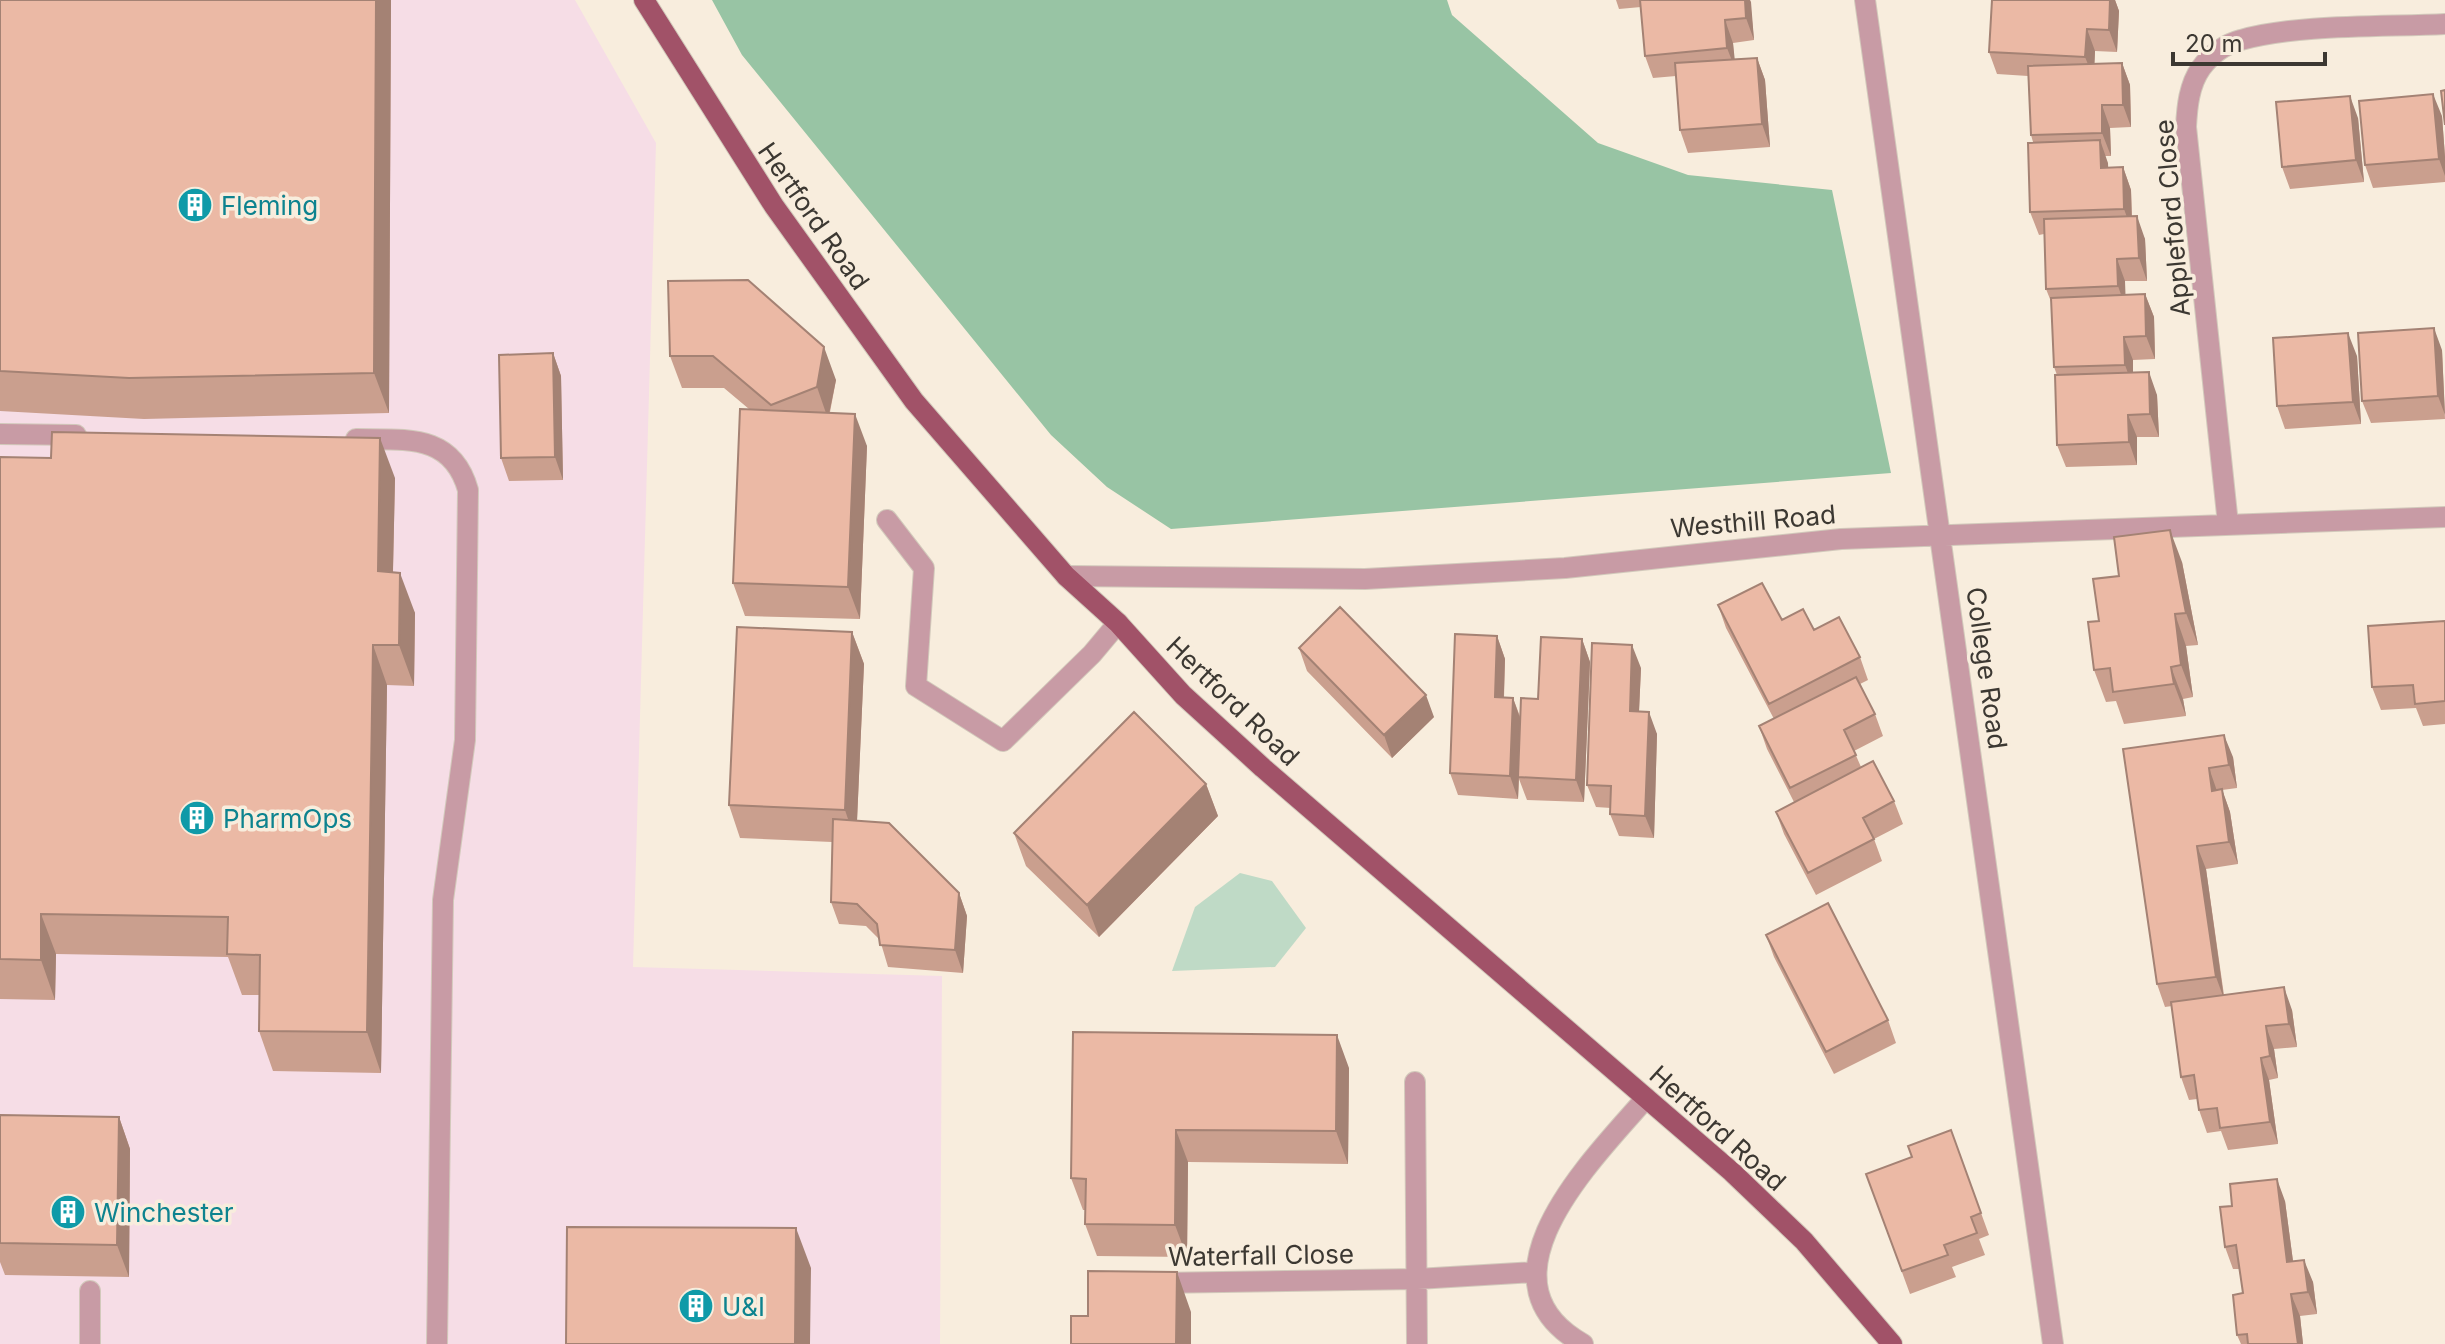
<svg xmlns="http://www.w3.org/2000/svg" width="2445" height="1344" font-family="Inter,sans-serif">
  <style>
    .industrial { fill: #f6dde6 }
    .green { fill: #bfdac6 }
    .forest { fill: #98c4a4 }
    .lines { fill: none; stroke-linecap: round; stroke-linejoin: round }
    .minor-casing { stroke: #d2c9bb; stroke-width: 22 }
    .major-casing { stroke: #d2c9bb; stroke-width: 22 }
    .minor { stroke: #c89ba5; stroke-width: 20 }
    .major { stroke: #a15268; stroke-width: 20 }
    .wall { fill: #ca9f8e }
    .shaded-wall { fill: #a48274 }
    .building { fill: #ebb9a5; stroke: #a48274; stroke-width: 2 }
    .labels { text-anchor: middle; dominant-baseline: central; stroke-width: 7; stroke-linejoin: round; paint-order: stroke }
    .culture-label { font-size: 26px; fill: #0d838f; stroke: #f8eddd; text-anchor: start }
    .street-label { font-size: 26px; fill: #3c3832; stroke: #f8eddd }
  </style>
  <rect width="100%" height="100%" fill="#f8eddd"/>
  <path class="industrial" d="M0,0H575L656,143L633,967L942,976L940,1344H0Z"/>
  <path class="green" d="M1240,873L1272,881L1306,928L1275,967L1172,971L1195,907Z"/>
  <path class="forest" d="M712,0H1447L1452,15L1598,143L1688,175L1832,190L1891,473L1171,529L1107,487L1051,435L742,55Z"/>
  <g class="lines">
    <defs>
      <path id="minor" d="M1865,0L2053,1344
        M0,434L76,435
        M356,439C406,440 452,433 468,490L465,740L443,900L437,1344
        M887,520L924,568L916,686L1003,741L1092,654L1118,623
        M2228,524L2186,127C2187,107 2189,85 2201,68C2211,54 2226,44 2241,40C2294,24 2388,27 2445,24
        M1066,576L1365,579L1565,568L1841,539L2445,517
        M1415,1082L1417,1344
        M1156,1283L1417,1279L1535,1272
        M90,1344V1291
        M1583,1344C1469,1280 1594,1158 1646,1098"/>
      <path id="major" d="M644,0L774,206L914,401L1066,576L1118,623L1183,695L1263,768L1732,1172L1804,1241L1892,1344"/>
    </defs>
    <use href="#minor" class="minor-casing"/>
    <use href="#major" class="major-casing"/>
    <use href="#minor" class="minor"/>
    <use href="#major" class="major"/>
  </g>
  <path class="wall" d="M0,0H391L389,413L144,419L0,411Z
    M1616,0H1750L1754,40L1733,43L1734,59L1757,58L1765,80L1770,147L1688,153L1680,130L1676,76L1653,78L1645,56L1641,7L1619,9Z
    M1992,0H2115L2119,11L2117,52L2095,51L2094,64L2122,63L2130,85L2131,127L2110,128L2111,156H2105L2108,168L2123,167L2131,190L2132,216L2145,239L2147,281H2125V295L2145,294L2154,317L2155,359L2133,360V373L2157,395L2159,437H2137V465L2066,467L2057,445V375L2054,367L2052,304L2046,289L2044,234L2039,235L2030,212L2033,142L2031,135L2028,76L1997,74L1989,52Z
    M2442,116L2445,157V182L2373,188L2365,165Z
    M2358,118L2364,182L2290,189L2282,167Z
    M668,281L836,380L830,412L867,446L860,619L745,616L733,583L749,409L724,388H682L670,356Z
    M2442,350L2445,419L2371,423L2362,401Z
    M553,353L561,376L563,480L509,481L501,458Z
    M2357,356L2361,424L2285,429L2277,406Z
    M0,457L395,478L393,572L415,613L414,686L387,685L381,1073L273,1071L259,1031V995H242L228,957L56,954L55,1000L0,999Z
    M2182,562L2198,645L2186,646L2193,697L2183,699L2186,716L2124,724L2116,701L2106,702L2094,670L2099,621L2119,576Z
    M1718,605L1782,620L1814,630L1860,657L1868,680L1860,684L1875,714L1883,736L1854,751L1861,767L1894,801L1903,824L1874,839L1882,861L1816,895L1784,834L1776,812L1794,802L1767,749L1759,726L1774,719L1726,628Z
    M2445,621V724L2423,726L2416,708L2381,710L2372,687Z
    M852,632L864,664L857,821L959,893L967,916L963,973L888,967L880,940L866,926L839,924L831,902L832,842L740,838L729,805Z
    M1497,636L1505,659L1504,698H1513L1521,719L1538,699L1582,639L1590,662L1584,802L1527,800L1519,779L1518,799L1458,795L1450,773Z
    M1299,648L1434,717L1392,758L1307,671Z
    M1641,668L1639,711L1657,734L1654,838L1619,836L1610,814L1611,808L1596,807L1587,785Z
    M2123,749L2233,757L2237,788L2222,790L2230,812L2238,864L2206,869L2224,995L2292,1010L2297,1047L2274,1049L2278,1078L2269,1080L2278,1144L2228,1150L2221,1131L2207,1133L2199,1110L2197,1099L2189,1100L2181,1077L2172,1006L2165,1007L2157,984Z
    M1206,784L1218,816L1099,937L1026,866L1014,833Z
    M1766,935L1888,1020L1896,1043L1834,1074L1774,957Z
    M1073,1032L1349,1068L1348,1164L1188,1162L1187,1257L1097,1256L1085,1224V1210H1083L1071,1178Z
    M0,1115L119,1117L130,1149L129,1277L5,1275L0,1262Z
    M1951,1130L1989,1235L1979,1239L1985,1255L1952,1267L1956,1277L1910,1294L1866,1174L1912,1157Z
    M2285,1201L2293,1261L2313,1282L2317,1314L2300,1316L2303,1344H2241L2237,1335L2243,1293L2239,1269H2233L2225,1247Z"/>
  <path class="shaded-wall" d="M376,0H391L389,413L374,373Z
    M1745,0H1750L1751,2L1754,40L1746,18Z
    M2110,0H2115L2119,11L2117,52L2109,30Z
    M1725,20L1733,43L1736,71L1727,48Z
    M2087,29L2095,51L2094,79L2085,57Z
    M1757,58L1765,80L1770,147L1762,124Z
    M2122,63L2130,85L2131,127L2123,105Z
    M2433,94L2442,116L2445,157V176L2439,159Z
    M2350,96L2358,118L2364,182L2356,160Z
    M2102,105L2110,128L2111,156L2102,133Z
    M2100,140L2108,163L2109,190L2101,168Z
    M2123,167L2131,190L2132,231L2124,209Z
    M2137,216L2145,239L2147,281L2139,258Z
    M2117,259L2125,281L2126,309L2118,286Z
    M2145,294L2154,317L2155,359L2146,336Z
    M2434,328L2442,350L2445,415L2438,396Z
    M2348,333L2357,356L2361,424L2353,402Z
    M2124,337L2133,360V387L2125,365Z
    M824,347L836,380L828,419L817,387Z
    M553,353L561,376L563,480L555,457Z
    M2149,372L2157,395L2159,437L2150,414Z
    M855,414L867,446L860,619L848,587Z
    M2128,415L2137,437V465L2129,442Z
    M380,438L395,478L392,612L378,571Z
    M2170,530L2182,562L2198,645L2186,613Z
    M400,573L415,613L414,686L399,645Z
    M2175,614L2186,646L2193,697L2181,665Z
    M852,632L864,664L856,843L845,810Z
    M1497,636L1505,659L1503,720L1495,697Z
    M1582,639L1590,662L1584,802L1576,780Z
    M373,645L387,685L381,1073L367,1032Z
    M1632,645L1641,668L1638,733L1630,711Z
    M2171,667L2183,699L2186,716L2174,684Z
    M1426,695L1434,717L1392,758L1384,735Z
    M1513,698L1521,721L1518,799L1510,776Z
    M1649,712L1657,734L1654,838L1645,816Z
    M2224,735L2233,757L2237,788L2229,765Z
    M2209,768L2217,791H2212Z
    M1206,784L1218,816L1099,937L1087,905Z
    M2222,789L2230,812L2238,864L2229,842Z
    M2197,846L2206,869L2224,999L2216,977Z
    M959,893L967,916L963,973L955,950Z
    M41,914L56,954L55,1000L41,960Z
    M2284,987L2292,1010L2297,1047L2289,1024Z
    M2266,1026L2274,1049L2278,1078L2270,1056Z
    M1337,1035L1349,1068L1348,1164L1336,1131Z
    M2261,1058L2269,1080L2278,1144L2270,1122Z
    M119,1117L130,1149L129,1277L117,1245Z
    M1176,1130L1188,1162L1187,1257L1175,1225Z
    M2277,1179L2285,1201L2296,1284L2287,1262Z
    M796,1228L811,1268L810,1344H795Z
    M2304,1260L2313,1282L2317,1314L2308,1292Z
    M1177,1272L1191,1312V1344H1176Z
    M2291,1294L2300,1316L2303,1344H2298Z"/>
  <path class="building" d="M0,0H376L374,373L129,378L0,371Z
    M1640,0H1745L1746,18L1725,20L1727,48L1645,56Z
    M1992,0H2110L2109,30L2087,29L2085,57L1989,52Z
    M1757,58L1762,124L1680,130L1675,63Z
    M2122,63L2123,105H2102V133L2031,135L2028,66Z
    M2445,90V125L2441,91Z
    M2433,94L2439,159L2365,165L2359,101Z
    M2350,96L2356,160L2282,167L2276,102Z
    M2100,140L2101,168L2123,167L2124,209L2030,212L2028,143Z
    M2137,216L2139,258L2117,259L2118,286L2046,289L2044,219Z
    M748,280L824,347L817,387L771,405L713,356H670L668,281Z
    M2145,294L2146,336L2124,337L2125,365L2054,367L2051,298Z
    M2434,328L2438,396L2362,401L2358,333Z
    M2348,333L2353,402L2277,406L2273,338Z
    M553,353L555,457L501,458L499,355Z
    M2149,372L2150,414L2128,415L2129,442L2057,445L2055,375Z
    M740,409L855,414L848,587L733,583Z
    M52,432L380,438L378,571L400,573L399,645H373L367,1032L259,1031L260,955L227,954L228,917L41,914V960L0,959V457L51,458Z
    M2170,530L2186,613L2175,614L2181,665L2171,667L2174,684L2113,692L2110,668L2094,670L2088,622L2099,621L2093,579L2119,576L2114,537Z
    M1762,583L1782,620L1803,609L1814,630L1839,617L1860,657L1769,704L1718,605Z
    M1340,607L1426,695L1384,735L1299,648Z
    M2445,621V701L2415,704L2413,685L2372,687L2368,626Z
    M737,627L852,632L845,810L729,805Z
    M1455,634L1497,636L1495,697L1513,698L1510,776L1450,773Z
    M1541,637L1582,639L1576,780L1518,777L1521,698L1538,699Z
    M1592,643L1632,645L1630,711L1649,712L1645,816L1610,814L1611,786L1587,785Z
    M1856,677L1875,714L1844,730L1856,755L1790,788L1759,726Z
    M1134,712L1206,784L1087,905L1014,833Z
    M2224,735L2229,765L2209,768L2212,791L2222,789L2229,842L2197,846L2216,977L2157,984L2123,749Z
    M1873,761L1894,801L1863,818L1874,839L1808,873L1776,812Z
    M833,819L889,823L959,893L955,950L880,945L877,924L857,904L831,902Z
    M1828,903L1888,1020L1826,1052L1766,935Z
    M2284,987L2289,1024L2266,1026L2270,1056L2261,1058L2270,1122L2220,1128L2217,1108L2199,1110L2194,1075L2181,1077L2171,1002Z
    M1073,1032L1337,1035L1336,1131L1176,1130L1175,1225L1085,1224L1086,1179L1071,1178Z
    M0,1115L119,1117L117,1245L0,1243Z
    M1951,1130L1981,1213L1971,1217L1977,1233L1944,1245L1948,1255L1902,1271L1866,1174L1912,1157L1908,1146Z
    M2277,1179L2287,1262L2304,1260L2308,1292L2291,1294L2298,1344H2248L2247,1334L2237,1335L2233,1295L2243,1293L2236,1245L2225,1247L2220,1207L2232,1206L2230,1184Z
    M567,1227L796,1228L795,1344H566Z
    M1088,1271L1177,1272L1176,1344H1071V1316H1088Z"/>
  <defs>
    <symbol id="building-disc" viewBox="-11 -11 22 22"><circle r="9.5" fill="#0f9aa8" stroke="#f8eddd"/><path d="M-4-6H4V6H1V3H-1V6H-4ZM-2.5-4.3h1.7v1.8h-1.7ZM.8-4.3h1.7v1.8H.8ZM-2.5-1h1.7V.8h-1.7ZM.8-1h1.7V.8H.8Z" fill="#fff"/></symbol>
  </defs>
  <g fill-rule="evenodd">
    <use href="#building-disc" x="175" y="185" width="40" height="40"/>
    <use href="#building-disc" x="177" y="798" width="40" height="40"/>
    <use href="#building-disc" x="48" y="1192" width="40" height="40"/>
    <use href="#building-disc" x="676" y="1286" width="40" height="40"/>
  </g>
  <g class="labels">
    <g class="culture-label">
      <text x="221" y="205">Fleming</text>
      <text x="223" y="818">PharmOps</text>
      <text x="94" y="1212">Winchester</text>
      <text x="722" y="1306">U&amp;I</text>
    </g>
    <g class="street-label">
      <text transform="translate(814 216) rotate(55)">Hertford Road</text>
      <text transform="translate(2172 218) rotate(-95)">Appleford Close</text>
      <text transform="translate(1753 521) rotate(-5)">Westhill Road</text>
      <text transform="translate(1987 668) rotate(82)">College Road</text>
      <text transform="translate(1233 701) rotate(44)">Hertford Road</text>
      <text transform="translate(1718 1128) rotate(42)">Hertford Road</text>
      <text transform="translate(1261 1255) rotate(-1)">Waterfall Close</text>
    </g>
  </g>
  <path d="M2173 52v12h152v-12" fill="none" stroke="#3c3832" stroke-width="4"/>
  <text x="2185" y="52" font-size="24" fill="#3c3832" stroke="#f8eddd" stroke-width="6" paint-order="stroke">20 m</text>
</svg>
